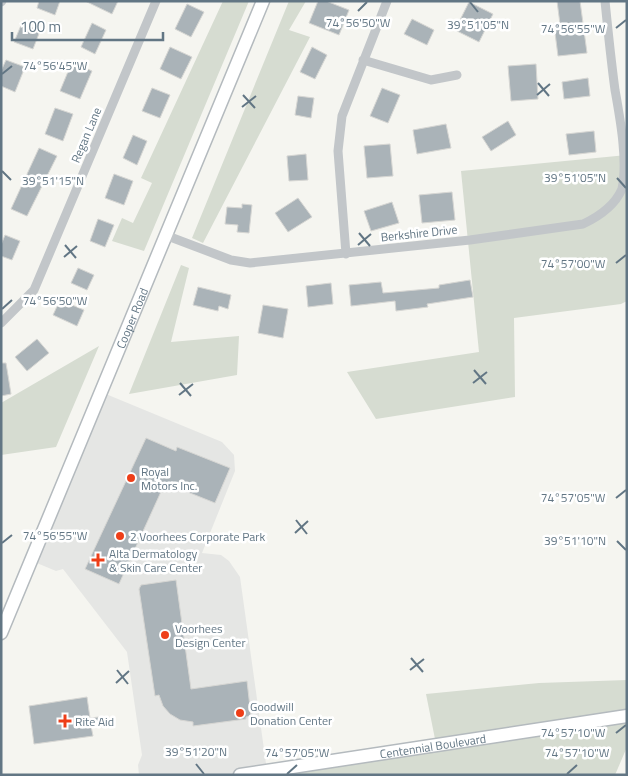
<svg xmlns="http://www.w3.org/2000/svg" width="628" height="776" font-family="'Titillium Web',sans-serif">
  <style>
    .built { fill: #e5e6e4 }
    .green { fill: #d6dcd1 }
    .building { fill: #aab3b8; stroke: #d6d6d3 }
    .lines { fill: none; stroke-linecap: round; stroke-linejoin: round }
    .secondary-casing { stroke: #b4babe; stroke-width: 15 }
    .street { stroke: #c2c6c9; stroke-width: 9 }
    .secondary { stroke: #fff; stroke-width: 12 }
    .ticks { fill: none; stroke: #627684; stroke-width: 2 }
    .poi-dot { fill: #ee3e18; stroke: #fff; stroke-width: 2 }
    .labels { text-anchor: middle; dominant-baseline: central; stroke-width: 5; stroke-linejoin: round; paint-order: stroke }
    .street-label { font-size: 12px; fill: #627684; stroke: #fff }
    .poi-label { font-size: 12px; fill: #627684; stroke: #fff; text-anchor: start }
    .ticks-label { font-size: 12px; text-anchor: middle; fill: #627684; stroke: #fff; stroke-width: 5; stroke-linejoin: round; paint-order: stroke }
  </style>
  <rect width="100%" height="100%" fill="#f5f5f0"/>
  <path class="built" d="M101,392L222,442L234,455L235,471L202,553L221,555L229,561L240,577L267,771L240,775H139L138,765L142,755L127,652L63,569L56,571L32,561Z"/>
  <path class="green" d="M223,1H249L144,251L112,241L122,218L133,223L152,183L141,178Z
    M289,1H306L289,30L310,37L203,243L192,238Z
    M627,155V301L621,304L514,318L515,397L376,419L347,372L479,352L461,171Z
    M181,265L189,268L171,342L239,336L237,375L129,394Z
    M99,346L56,447L1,455V403Z
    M627,680V747L615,775H240L437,749L426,694L539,683Z"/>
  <path class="building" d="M39,1H60L55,15L37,8Z
    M85,1H118L112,14Z
    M318,1H326L349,10L339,35L309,23Z
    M557,1H580L587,53L558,56L554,25L560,24Z
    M469,2L493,14L479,42L455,30Z
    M187,4L204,12L191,37L175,29Z
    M412,19L434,30L427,45L404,34Z
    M22,23L40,31L33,49L14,42Z
    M92,23L106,30L95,54L81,47Z
    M170,47L192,57L181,79L160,69Z
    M312,47L327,55L315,79L300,72Z
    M6,60L25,67L15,92L1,86V71Z
    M72,62L92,71L80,99L60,91Z
    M536,64L538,99L511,101L508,66Z
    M588,78L590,96L564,99L562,82Z
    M152,88L170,95L160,118L142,111Z
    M382,88L400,95L388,123L370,116Z
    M298,96L314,98L311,118L295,115Z
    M55,108L73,114L63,141L45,134Z
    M508,121L516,135L491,151L482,137Z
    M446,124L451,148L417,154L413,130Z
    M594,131L596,152L569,155L566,134Z
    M133,135L147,141L137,165L123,158Z
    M390,144L393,176L367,178L364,146Z
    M39,148L57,156L27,216L11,209Z
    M306,154L308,180L289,181L287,156Z
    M114,174L133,181L124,205L105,198Z
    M452,192L455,220L422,223L419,195Z
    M298,198L312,217L288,232L275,213Z
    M392,202L399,223L371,231L364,211Z
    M242,204L252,205L249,233L237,232L238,225L225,224L227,207L242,208Z
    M98,219L114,225L105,247L90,241Z
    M5,235L20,241L12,260L1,256V245Z
    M78,268L94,275L87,290L71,283Z
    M470,280L473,297L427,304L428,307L396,311L395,301L351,306L349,285L381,282L383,293L439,288V285Z
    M331,283L333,304L308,307L306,286Z
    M198,287L231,295L228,309L219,306L218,311L193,305Z
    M60,300L84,310L77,326L53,315Z
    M263,305L288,309L283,338L258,333Z
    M37,339L49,353L27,371L15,357Z
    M1,363H6L11,394L1,396Z
    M146,438L176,451L177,447L230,468L215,503L165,483L119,584L85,569Z
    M176,580L191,689L247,681L251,716L246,717V719L193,726V722L180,720L170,714L163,706L159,695L155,696L139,589L141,585Z
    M87,697L90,718L99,717L100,725L91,726L93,736L34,744L29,706Z"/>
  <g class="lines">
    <defs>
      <g id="secondary">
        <path id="s1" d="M1,633L263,1"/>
        <path id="s2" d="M240,775L627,716"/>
      </g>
    </defs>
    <use href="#secondary" class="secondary-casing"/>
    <path class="street" d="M1,2L2,1
      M363,60L431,80L457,75
      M165,235L231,260L250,263L470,240L583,224C598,217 615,205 622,189C628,161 620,118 615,90C611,60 608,31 605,1
      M346,254L338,151L342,116L387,1
      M1,323L34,290L156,1"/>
    <use href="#secondary" class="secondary"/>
  </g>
  <path class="ticks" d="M470,2L478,12M358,11L367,2M616,28L626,20M2,74L12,66M538,83L549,96M243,95L255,108M537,95L550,84M242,107L256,96M2,171L11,180M617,178L626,188M359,233L370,246M65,245L76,258M358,245L371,234M64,257L77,246M616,263L626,255M2,309L12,300M474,370L486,384M180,383L191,396M473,383L487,372M179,395L193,384M616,498L626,490M296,520L307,534M295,533L308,521M617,541L626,550M2,543L12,535M411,658L423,672M117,670L128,684M410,670L424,659M116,683L129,671M616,733L626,725M196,764L204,774M287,774L297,765M567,774L577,765"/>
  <g class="poi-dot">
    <circle cx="131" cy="478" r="5"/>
    <circle cx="120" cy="536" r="5"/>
    <path d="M95.5 552.5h5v5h5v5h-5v5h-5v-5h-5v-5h5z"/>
    <circle cx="165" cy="635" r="5"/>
    <circle cx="240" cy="713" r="5"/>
    <path d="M62.5 713.5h5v5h5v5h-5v5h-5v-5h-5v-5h5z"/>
  </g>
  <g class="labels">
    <g class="street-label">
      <text transform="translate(86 135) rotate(-67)">Regan Lane</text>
      <text transform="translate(419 233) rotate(-6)">Berkshire Drive</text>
      <text stroke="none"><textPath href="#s1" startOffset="341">Cooper Road</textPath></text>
      <text stroke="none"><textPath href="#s2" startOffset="195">Centennial Boulevard</textPath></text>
    </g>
    <g class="poi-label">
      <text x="141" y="471">Royal<tspan x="141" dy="14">Motors Inc.</tspan></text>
      <text x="130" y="536">2 Voorhees Corporate Park</text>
      <text x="109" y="553">Alta Dermatology<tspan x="109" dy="14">&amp; Skin Care Center</tspan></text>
      <text x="175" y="628">Voorhees<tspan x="175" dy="14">Design Center</tspan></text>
      <text x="250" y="706">Goodwill<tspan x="250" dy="14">Donation Center</tspan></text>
      <text x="75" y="721">Rite Aid</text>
    </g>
  </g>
  <g class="ticks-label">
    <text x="358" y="27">74°56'50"W</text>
    <text x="478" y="29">39°51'05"N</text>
    <text x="573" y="33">74°56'55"W</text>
    <text x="55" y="70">74°56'45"W</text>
    <text x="575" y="182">39°51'05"N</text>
    <text x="53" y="185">39°51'15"N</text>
    <text x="573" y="268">74°57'00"W</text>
    <text x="55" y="305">74°56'50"W</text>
    <text x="573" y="502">74°57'05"W</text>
    <text x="55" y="540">74°56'55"W</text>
    <text x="575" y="545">39°51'10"N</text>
    <text x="573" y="737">74°57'10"W</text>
    <text x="196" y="756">39°51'20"N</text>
    <text x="297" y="757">74°57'05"W</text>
    <text x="577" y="757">74°57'10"W</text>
  </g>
  <rect width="628" height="776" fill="none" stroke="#627684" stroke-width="5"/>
  <path d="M12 32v8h151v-8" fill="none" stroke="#627684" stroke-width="2.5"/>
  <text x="20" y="32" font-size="15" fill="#627684" stroke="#ffffff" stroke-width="4" paint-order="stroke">100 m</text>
</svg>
